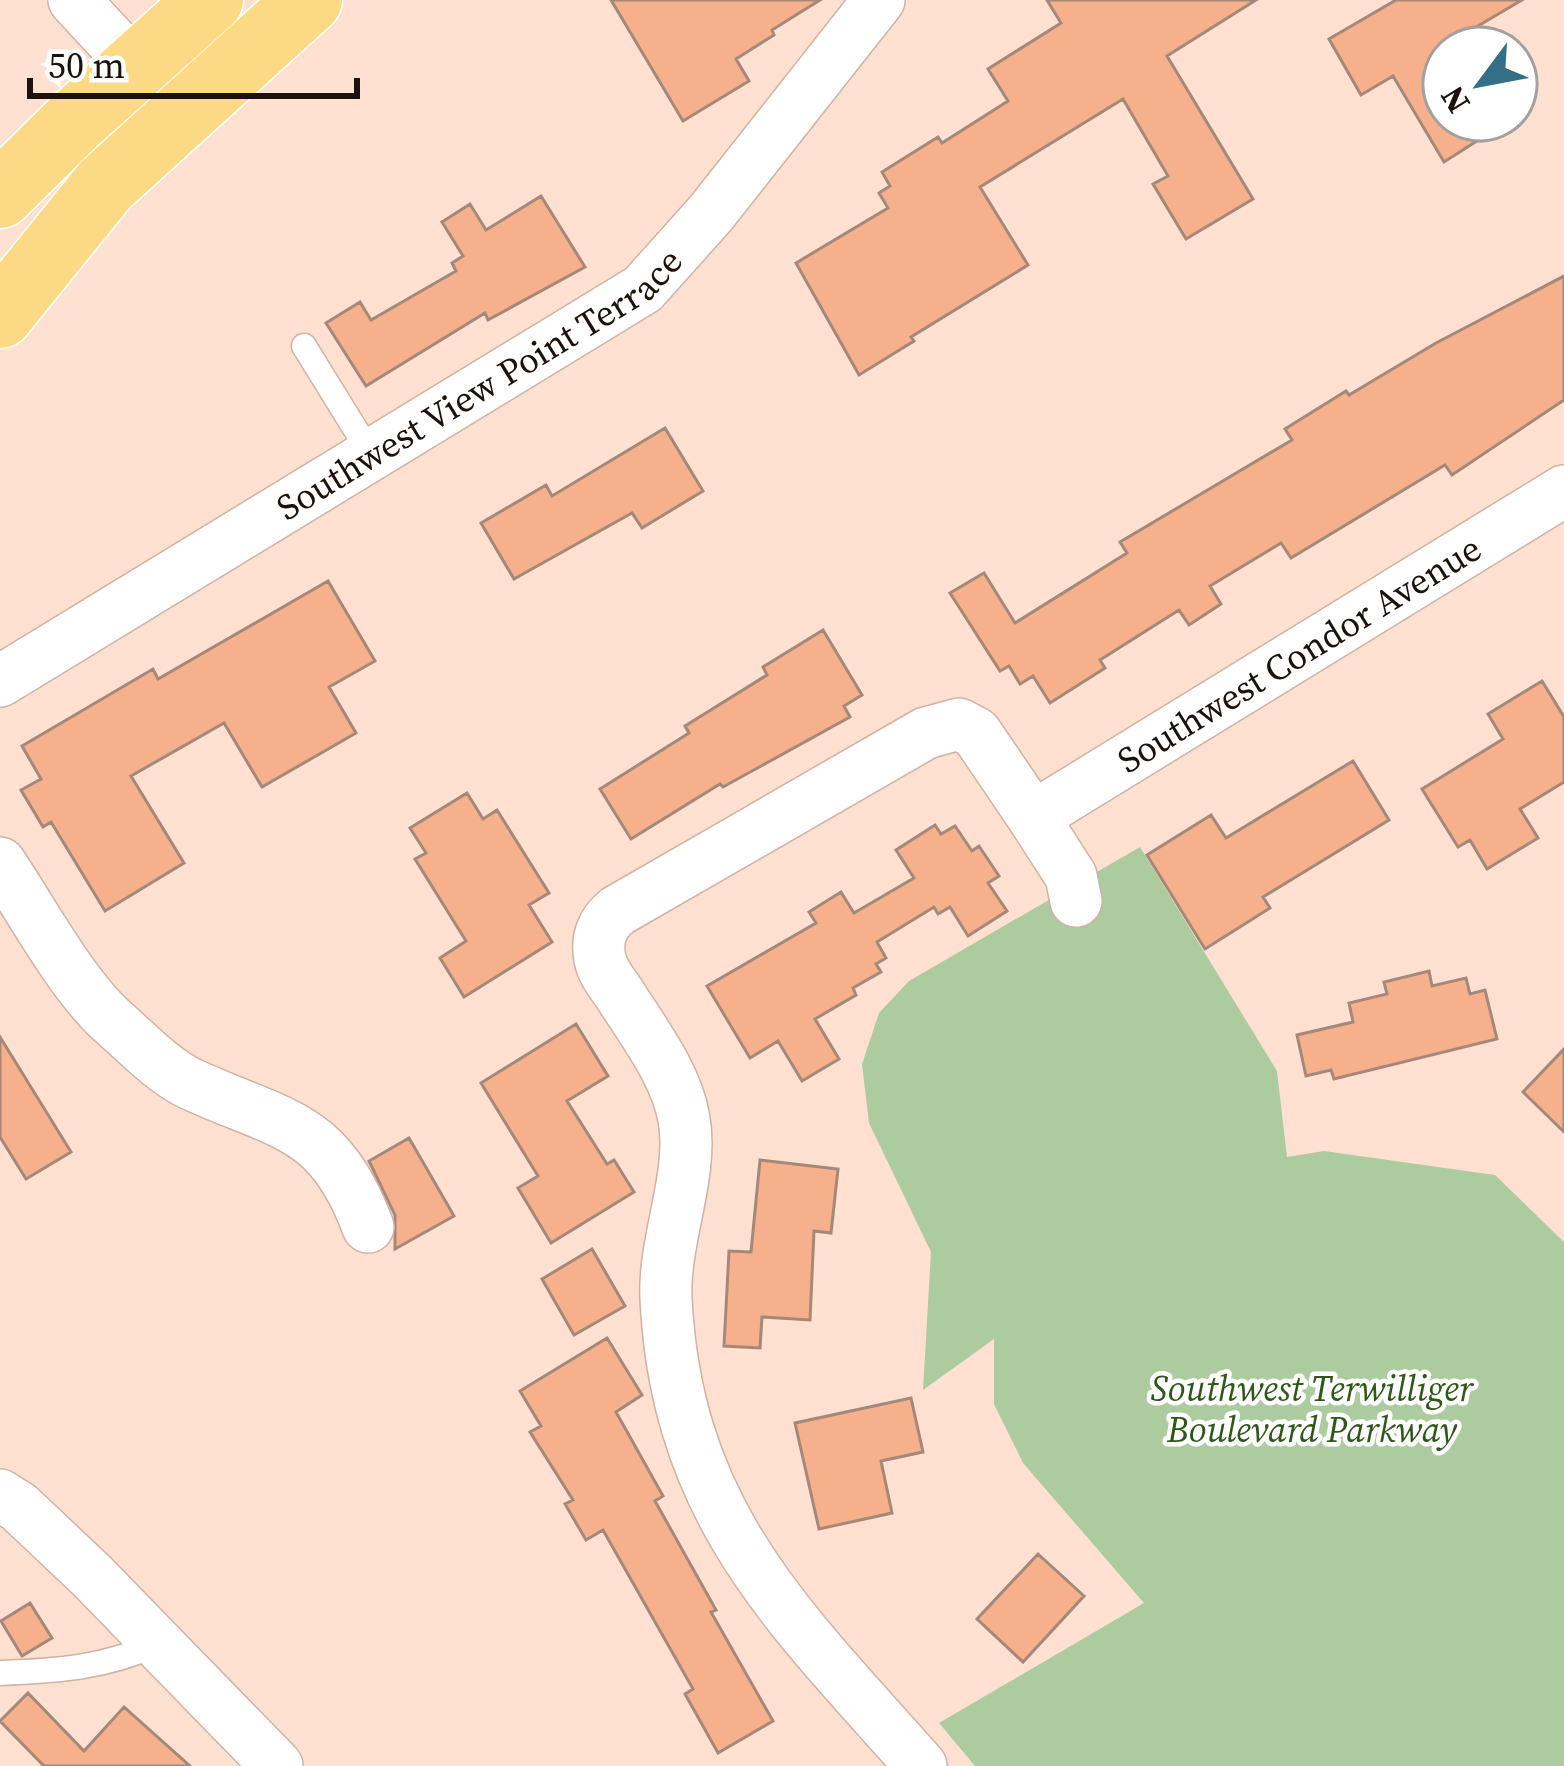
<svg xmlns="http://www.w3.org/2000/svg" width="1564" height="1766" font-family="'Source Serif 4',serif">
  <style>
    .green { fill: #accb9e }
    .building { fill: #f6b08b; stroke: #a4887a; stroke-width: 3 }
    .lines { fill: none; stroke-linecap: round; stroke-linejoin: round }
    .lane-casing { stroke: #cfb2a3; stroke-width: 27 }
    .street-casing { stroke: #cfb2a3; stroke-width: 54 }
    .primary-casing { stroke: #fff; stroke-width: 69 }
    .lane { stroke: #fff; stroke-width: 24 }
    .street { stroke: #fff; stroke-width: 51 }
    .primary { stroke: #fcda85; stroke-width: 66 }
    .labels { text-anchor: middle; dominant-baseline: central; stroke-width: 9; stroke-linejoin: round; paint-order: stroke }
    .street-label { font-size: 36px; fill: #1c120d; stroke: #fff }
    .park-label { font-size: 36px; font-style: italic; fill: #2f571a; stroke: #fff }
  </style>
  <rect width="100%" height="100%" fill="#ffe0d1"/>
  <path class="green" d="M1140,847L1277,1071L1287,1157L1324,1151L1495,1175L1564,1242V1766H975L939,1723L1144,1603L1023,1463L994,1404V1339L923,1390L931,1252L869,1123L862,1064L879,1013L909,981Z"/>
  <path class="building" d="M611,0H820L772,30L774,35L736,59L749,81L683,121Z
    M1047,0H1256L1167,56L1253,199L1186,239L1153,184L1168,176L1123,99L980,187L1028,265L911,337L914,341L859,375L796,263L888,208L879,193L890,186L882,172L938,137L942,143L1008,101L988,69L1061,23Z
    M1396,0H1522L1444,46V120H1510L1444,162L1393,76L1361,95L1329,39Z
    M541,196L585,267L488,320L485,313L366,386L326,323L360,302L371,320L456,271L452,263L463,256L442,222L470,204L486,230Z
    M1564,276V400L1452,475L1445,465L1291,558L1281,543L1210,586L1221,604L1189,625L1179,610L1100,660L1105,668L1050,703L1033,676L1020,684L1009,666L1000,671L950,593L984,573L1015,623L1127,553L1120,542L1292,440L1285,429L1346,391L1349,395L1436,343Z
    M665,428L703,491L642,528L632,513L514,579L481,523L546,485L552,496Z
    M328,581L375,661L329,687L356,733L262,787L224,723L131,776L184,863L105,911L51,822L43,827L21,790L41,779L22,746L153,669L158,679Z
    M823,630L862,695L844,706L850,717L723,787L720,784L631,839L600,789L689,733L685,726L767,675L763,667Z
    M1542,681L1564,717V782L1520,809L1538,838L1487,869L1470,840L1458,847L1422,789L1503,739L1488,714Z
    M1353,761L1389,820L1263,897L1270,908L1205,949L1147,855L1211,815L1226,838Z
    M467,793L483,819L497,810L549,893L529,905L552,942L464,997L440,958L466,941L415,859L426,853L410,828Z
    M935,825L941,834L955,826L972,851L979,846L999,876L988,883L1007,911L968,936L950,907L938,914L934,907L877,942L886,958L876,964L881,972L853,988L856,995L815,1019L839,1059L802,1081L778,1041L750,1058L707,986L816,923L809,912L841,892L854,913L914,878L896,850Z
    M1429,971L1432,986L1466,978L1470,994L1485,990L1497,1039L1334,1079L1331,1070L1306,1076L1297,1035L1353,1022L1349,1003L1387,994L1384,982Z
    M576,1024L608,1076L567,1101L607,1164L614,1160L634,1192L551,1243L518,1188L538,1176L481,1083Z
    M0,1037L71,1152L26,1179L0,1137Z
    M1564,1049V1132L1523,1092Z
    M409,1138L454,1216L395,1249V1215L369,1161Z
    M760,1160L838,1169L831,1233L814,1231L810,1320L762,1317L760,1348L724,1346L729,1251L751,1252Z
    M592,1249L625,1306L574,1335L542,1279Z
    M607,1338L642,1395L616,1412L663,1496L655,1501L716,1610L711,1612L773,1721L718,1753L685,1694L693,1689L603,1530L586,1540L565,1504L573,1500L530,1432L541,1426L520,1391Z
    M911,1398L923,1452L881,1461L892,1513L819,1529L795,1423Z
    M1038,1554L1084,1596L1023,1662L977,1619Z
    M30,1603L52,1638L22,1656L1,1621Z
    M28,1693L84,1751L124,1707L190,1766H44L0,1721Z"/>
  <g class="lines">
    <defs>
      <path id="lane" d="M304,346L372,456
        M0,1673C55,1671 105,1668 156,1644"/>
      <g id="street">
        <path d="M74,0L135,66"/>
        <path id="s1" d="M0,681L643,289L711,213L879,0"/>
        <path id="s2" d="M1033,817L1564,491"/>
        <path d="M0,863C32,910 71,984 112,1021C135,1041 163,1071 191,1084C282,1126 329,1122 368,1227"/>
        <path d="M0,1495L19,1507L92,1576L277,1766"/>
        <path d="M921,1766C788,1616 677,1514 666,1299C663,1241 694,1175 684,1119C677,1076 645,1034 622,998C614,985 603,974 600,959C596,939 602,923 617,911L926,733L959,724L976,733L1033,817L1071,876L1076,901"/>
      </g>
      <path id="primary" d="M0,195L73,123L210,0
        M0,315L105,185L309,0"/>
    </defs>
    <use href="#lane" class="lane-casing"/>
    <use href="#street" class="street-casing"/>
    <use href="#primary" class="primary-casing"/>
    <use href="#lane" class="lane"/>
    <use href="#street" class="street"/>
    <use href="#primary" class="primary"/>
  </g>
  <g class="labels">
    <g class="street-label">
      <text stroke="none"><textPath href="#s1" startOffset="564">Southwest View Point Terrace</textPath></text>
      <text stroke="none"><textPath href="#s2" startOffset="312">Southwest Condor Avenue</textPath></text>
    </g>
    <g class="park-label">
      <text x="1312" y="1388">Southwest Terwilliger<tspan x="1312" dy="41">Boulevard Parkway</tspan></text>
    </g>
  </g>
  <g transform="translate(1480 84) rotate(238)"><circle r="57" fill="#ffffff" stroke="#a4a09e" stroke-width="3"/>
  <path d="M0-9L21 45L0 30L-21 45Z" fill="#336f86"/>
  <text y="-18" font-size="33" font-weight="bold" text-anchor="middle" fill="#1c120d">N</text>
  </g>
  <path d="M30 78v18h327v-18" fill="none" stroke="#1c120d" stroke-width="6"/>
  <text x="48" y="78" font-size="36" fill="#1c120d" stroke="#ffffff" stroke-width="9" paint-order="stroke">50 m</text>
</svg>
